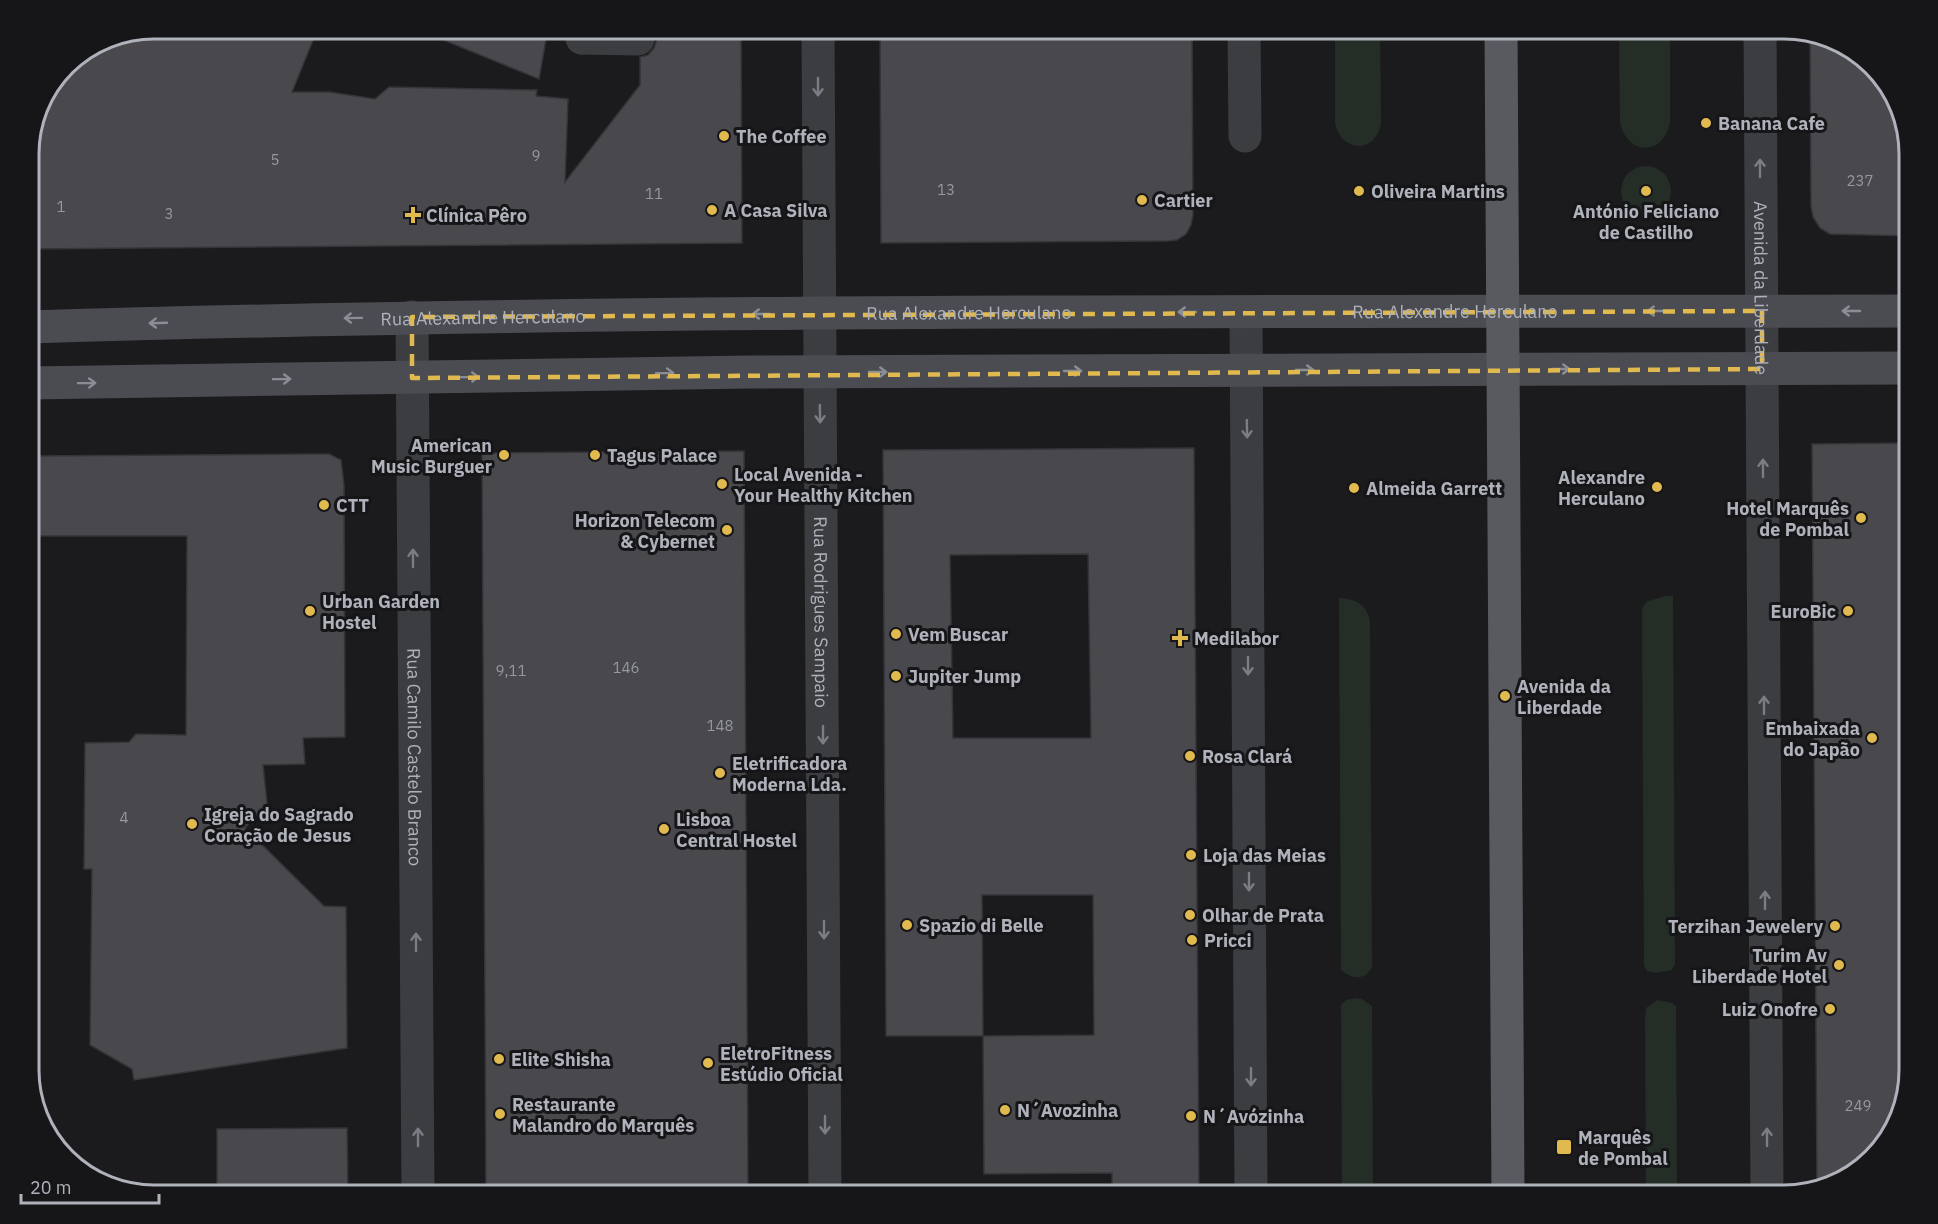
<svg xmlns="http://www.w3.org/2000/svg" width="1938" height="1224" font-family="'IBM Plex Sans',sans-serif">
  <style>
    .green { fill: #252d27 }
    .building { fill: #48484d; stroke: #353539; stroke-width: 1.5; fill-rule: evenodd }
    .lines { fill: none; stroke-linecap: round; stroke-linejoin: round }
    .pedestrian { stroke: #3c3d41; stroke-width: 33 }
    .minor { stroke: #3c3d41; stroke-width: 33 }
    .secondary { stroke: #4a4c51; stroke-width: 33 }
    .primary { stroke: #595a60; stroke-width: 33 }
    .oneway { stroke: #7b7d84 }
    .oneway2 { stroke: #8c8e96 }
    .marked { fill: none; stroke: #e0b94f; stroke-width: 4.5; stroke-dasharray: 12 8; stroke-linejoin: round }
    .poi-dot { fill: #e0b94f; stroke: #161618; stroke-width: 2 }
    .labels { text-anchor: middle; dominant-baseline: central; stroke-width: 6; stroke-linejoin: round; paint-order: stroke }
    .number-label { font-size: 15px; fill: #9598a0 }
    .poi-label { font-size: 18px; font-weight: bold; fill: #afb2bb; stroke: #161618; text-anchor: start }
    .street-label { font-size: 18px; fill: #afb2bb; stroke: #161618 }
    .rim { fill: none; stroke: #afb2bb; stroke-width: 3 }
  </style>
  <rect width="100%" height="100%" fill="#1b1b1d"/>
  <path class="green" d="M1335,29H1380L1381,123C1376,154 1342,153 1335,124Z
    M1619,29H1670V123C1663,156 1628,156 1620,123Z
    M1621 191a25 25 0 1 1 50 0a25 25 0 1 1-50 0Z
    M1665,596H1673L1675,956V964L1672,970L1656,973L1647,971L1644,966L1642,609L1646,602Z
    M1339,598C1356,599 1367,604 1370,622L1372,967C1366,981 1351,979 1341,970Z
    M1356,998L1362,999L1372,1006L1373,1195H1342L1341,1005L1346,1000Z
    M1657,1000L1672,1003L1676,1006L1677,1195H1646L1645,1018L1646,1008Z"/>
  <path class="building" d="M154,28H318L292,92H329L375,99L389,87L537,90L536,96L568,99L565,182L640,85V57L648,55L654,48L657,39L653,28H741L742,243L29,249V146L38,105L65,65L106,38Z
    M419,28H548L539,79L419,30Z
    M880,28H1192L1193,215L1191,225L1186,234L1177,240L1167,241L881,243Z
    M1810,36L1854,49L1893,91L1910,153V236L1830,234L1820,228L1813,217L1811,206Z
    M1910,443V1071L1889,1140L1847,1179L1817,1187L1812,444Z
    M1194,448L1199,1196H1112V1173L984,1174L983,1036H886L883,450ZM1088,554L1091,738H953L950,555ZM982,895H1093L1094,1035L983,1036Z
    M744,451L748,1196H486L482,453Z
    M310,454H329L341,460L344,485L345,737L303,738L305,764L263,765L267,803L245,828L324,906L346,907L347,1048L134,1080L132,1069L90,1045L92,869H84L85,743L129,742L136,734L186,735L187,536H29V456Z
    M347,1128L348,1196H217V1129Z"/>
  <g class="lines">
    <path class="pedestrian" d="M582,38L638,39"/>
    <g class="minor">
      <path id="s1" d="M818,28L825,1195"/>
      <path d="M1244,28L1245,136"/>
      <path id="s2" d="M1760,28L1767,1195"/>
      <path d="M582,38L584,28"/>
      <path d="M1246,313L1251,1195"/>
      <path id="s3" d="M412,317L418,1195"/>
    </g>
    <g class="secondary">
      <path id="s4" d="M29,327C655,308 1283,312 1909,311"/>
      <path d="M29,383L751,372L1909,368"/>
    </g>
    <path class="primary" d="M1501,28L1508,1195"/>
  </g>
  <defs><path id="oneway-shaft" d="M-6 0H5M1.5-3L5.5 0L1.5 3" fill="none" stroke-width="1.6" stroke-linecap="round" stroke-linejoin="round" transform="scale(1.5)"/></defs>
  <g class="oneway">
    <use href="#oneway-shaft" transform="translate(818 87) rotate(90)"/>
    <use href="#oneway-shaft" transform="translate(1760 168) rotate(-90)"/>
    <use href="#oneway-shaft" transform="translate(820 414) rotate(89)"/>
    <use href="#oneway-shaft" transform="translate(1247 429) rotate(89)"/>
    <use href="#oneway-shaft" transform="translate(1763 468) rotate(-90)"/>
    <use href="#oneway-shaft" transform="translate(413 558) rotate(-90)"/>
    <use href="#oneway-shaft" transform="translate(1248 666) rotate(90)"/>
    <use href="#oneway-shaft" transform="translate(1764 705) rotate(-90)"/>
    <use href="#oneway-shaft" transform="translate(823 735) rotate(90)"/>
    <use href="#oneway-shaft" transform="translate(1249 882) rotate(90)"/>
    <use href="#oneway-shaft" transform="translate(1765 900) rotate(-90)"/>
    <use href="#oneway-shaft" transform="translate(824 930) rotate(90)"/>
    <use href="#oneway-shaft" transform="translate(416 942) rotate(-90)"/>
    <use href="#oneway-shaft" transform="translate(1251 1077) rotate(90)"/>
    <use href="#oneway-shaft" transform="translate(825 1125) rotate(90)"/>
    <use href="#oneway-shaft" transform="translate(418 1137) rotate(-90)"/>
    <use href="#oneway-shaft" transform="translate(1767 1137) rotate(-90)"/>
  </g>
  <g class="oneway2">
    <use href="#oneway-shaft" transform="translate(1656 311) rotate(180)"/>
    <use href="#oneway-shaft" transform="translate(1851 311) rotate(180)"/>
    <use href="#oneway-shaft" transform="translate(1187 312) rotate(-180)"/>
    <use href="#oneway-shaft" transform="translate(761 314) rotate(180)"/>
    <use href="#oneway-shaft" transform="translate(353 318) rotate(179)"/>
    <use href="#oneway-shaft" transform="translate(158 323) rotate(178)"/>
    <use href="#oneway-shaft" transform="translate(1561 369)"/>
    <use href="#oneway-shaft" transform="translate(1305 370)"/>
    <use href="#oneway-shaft" transform="translate(1073 371)"/>
    <use href="#oneway-shaft" transform="translate(878 372)"/>
    <use href="#oneway-shaft" transform="translate(665 373) rotate(-1)"/>
    <use href="#oneway-shaft" transform="translate(470 377) rotate(-1)"/>
    <use href="#oneway-shaft" transform="translate(282 379) rotate(-1)"/>
    <use href="#oneway-shaft" transform="translate(87 383) rotate(-1)"/>
  </g>
  <path class="marked" d="M1762,311V369L412,378V317Z"/>
  <g class="poi-dot">
    <circle cx="1706" cy="123" r="6"/>
    <circle cx="724" cy="136" r="6"/>
    <circle cx="1359" cy="191" r="6"/>
    <circle cx="1646" cy="191" r="6"/>
    <circle cx="1142" cy="200" r="6"/>
    <circle cx="712" cy="210" r="6"/>
    <path d="M410 206h6v6h6v6h-6v6h-6v-6h-6v-6h6z"/>
    <circle cx="504" cy="455" r="6"/>
    <circle cx="595" cy="455" r="6"/>
    <circle cx="722" cy="484" r="6"/>
    <circle cx="1657" cy="487" r="6"/>
    <circle cx="1354" cy="488" r="6"/>
    <circle cx="324" cy="505" r="6"/>
    <circle cx="1861" cy="518" r="6"/>
    <circle cx="727" cy="530" r="6"/>
    <circle cx="310" cy="611" r="6"/>
    <circle cx="1848" cy="611" r="6"/>
    <circle cx="896" cy="634" r="6"/>
    <path d="M1177 629h6v6h6v6h-6v6h-6v-6h-6v-6h6z"/>
    <circle cx="896" cy="676" r="6"/>
    <circle cx="1505" cy="696" r="6"/>
    <circle cx="1872" cy="738" r="6"/>
    <circle cx="1190" cy="756" r="6"/>
    <circle cx="720" cy="773" r="6"/>
    <circle cx="192" cy="824" r="6"/>
    <circle cx="664" cy="829" r="6"/>
    <circle cx="1191" cy="855" r="6"/>
    <circle cx="1190" cy="915" r="6"/>
    <circle cx="907" cy="925" r="6"/>
    <circle cx="1835" cy="926" r="6"/>
    <circle cx="1192" cy="940" r="6"/>
    <circle cx="1839" cy="965" r="6"/>
    <circle cx="1830" cy="1009" r="6"/>
    <circle cx="499" cy="1059" r="6"/>
    <circle cx="708" cy="1063" r="6"/>
    <circle cx="1005" cy="1110" r="6"/>
    <circle cx="500" cy="1114" r="6"/>
    <circle cx="1191" cy="1116" r="6"/>
    <rect x="1556" y="1139" width="16" height="16" rx="3"/>
  </g>
  <g class="labels">
    <g class="number-label">
      <text x="536" y="155">9</text>
      <text x="275" y="159">5</text>
      <text x="1860" y="180">237</text>
      <text x="946" y="189">13</text>
      <text x="654" y="193">11</text>
      <text x="61" y="206">1</text>
      <text x="169" y="213">3</text>
      <text x="626" y="667">146</text>
      <text x="511" y="670">9,11</text>
      <text x="720" y="725">148</text>
      <text x="124" y="817">4</text>
      <text x="1858" y="1105">249</text>
    </g>
    <g class="poi-label">
      <text x="1718" y="123">Banana Cafe</text>
      <text x="736" y="136">The Coffee</text>
      <text x="1371" y="191">Oliveira Martins</text>
      <text x="1154" y="200">Cartier</text>
      <text x="724" y="210">A Casa Silva</text>
      <text x="1646" y="211" text-anchor="middle">António Feliciano<tspan x="1646" dy="21">de Castilho</tspan></text>
      <text x="426" y="215">Clínica Pêro</text>
      <text x="492" y="445" text-anchor="end">American<tspan x="492" dy="21">Music Burguer</tspan></text>
      <text x="607" y="455">Tagus Palace</text>
      <text x="734" y="474">Local Avenida -<tspan x="734" dy="21">Your Healthy Kitchen</tspan></text>
      <text x="1645" y="477" text-anchor="end">Alexandre<tspan x="1645" dy="21">Herculano</tspan></text>
      <text x="1366" y="488">Almeida Garrett</text>
      <text x="336" y="505">CTT</text>
      <text x="1849" y="508" text-anchor="end">Hotel Marquês<tspan x="1849" dy="21">de Pombal</tspan></text>
      <text x="715" y="520" text-anchor="end">Horizon Telecom<tspan x="715" dy="21">&amp; Cybernet</tspan></text>
      <text x="322" y="601">Urban Garden<tspan x="322" dy="21">Hostel</tspan></text>
      <text x="1836" y="611" text-anchor="end">EuroBic</text>
      <text x="908" y="634">Vem Buscar</text>
      <text x="1194" y="638">Medilabor</text>
      <text x="908" y="676">Jupiter Jump</text>
      <text x="1517" y="686">Avenida da<tspan x="1517" dy="21">Liberdade</tspan></text>
      <text x="1860" y="728" text-anchor="end">Embaixada<tspan x="1860" dy="21">do Japão</tspan></text>
      <text x="1202" y="756">Rosa Clará</text>
      <text x="732" y="763">Eletrificadora<tspan x="732" dy="21">Moderna Lda.</tspan></text>
      <text x="204" y="814">Igreja do Sagrado<tspan x="204" dy="21">Coração de Jesus</tspan></text>
      <text x="676" y="819">Lisboa<tspan x="676" dy="21">Central Hostel</tspan></text>
      <text x="1203" y="855">Loja das Meias</text>
      <text x="1202" y="915">Olhar de Prata</text>
      <text x="919" y="925">Spazio di Belle</text>
      <text x="1823" y="926" text-anchor="end">Terzihan Jewelery</text>
      <text x="1204" y="940">Pricci</text>
      <text x="1827" y="955" text-anchor="end">Turim Av<tspan x="1827" dy="21">Liberdade Hotel</tspan></text>
      <text x="1818" y="1009" text-anchor="end">Luiz Onofre</text>
      <text x="720" y="1053">EletroFitness<tspan x="720" dy="21">Estúdio Oficial</tspan></text>
      <text x="511" y="1059">Elite Shisha</text>
      <text x="512" y="1104">Restaurante<tspan x="512" dy="21">Malandro do Marquês</tspan></text>
      <text x="1017" y="1110">N´Avozinha</text>
      <text x="1203" y="1116">N´Avózinha</text>
      <text x="1578" y="1137">Marquês<tspan x="1578" dy="21">de Pombal</tspan></text>
    </g>
    <g class="street-label">
      <text stroke="none"><textPath href="#s2" startOffset="260">Avenida da Liberdade</textPath></text>
      <text stroke="none"><textPath href="#s4" startOffset="1426">Rua Alexandre Herculano</textPath></text>
      <text stroke="none"><textPath href="#s4" startOffset="940">Rua Alexandre Herculano</textPath></text>
      <text stroke="none"><textPath href="#s4" startOffset="454">Rua Alexandre Herculano</textPath></text>
      <text stroke="none"><textPath href="#s1" startOffset="584">Rua Rodrigues Sampaio</textPath></text>
      <text stroke="none"><textPath href="#s3" startOffset="440">Rua Camilo Castelo Branco</textPath></text>
    </g>
  </g>
  <path d="M0 0H1938V1224H0ZM154 39H1784A115 115 0 0 1 1899 154V1070A115 115 0 0 1 1784 1185H154A115 115 0 0 1 39 1070V154A115 115 0 0 1 154 39Z" fill="#161618" fill-rule="evenodd"/>
  <path class="rim" d="M154 39H1784A115 115 0 0 1 1899 154V1070A115 115 0 0 1 1784 1185H154A115 115 0 0 1 39 1070V154A115 115 0 0 1 154 39Z"/>
  <path d="M21 1194v9h138v-9" fill="none" stroke="#afb2bb" stroke-width="3"/>
  <text x="30" y="1194" font-size="18" fill="#afb2bb" stroke="#161618" stroke-width="4.5" paint-order="stroke">20 m</text>
</svg>
